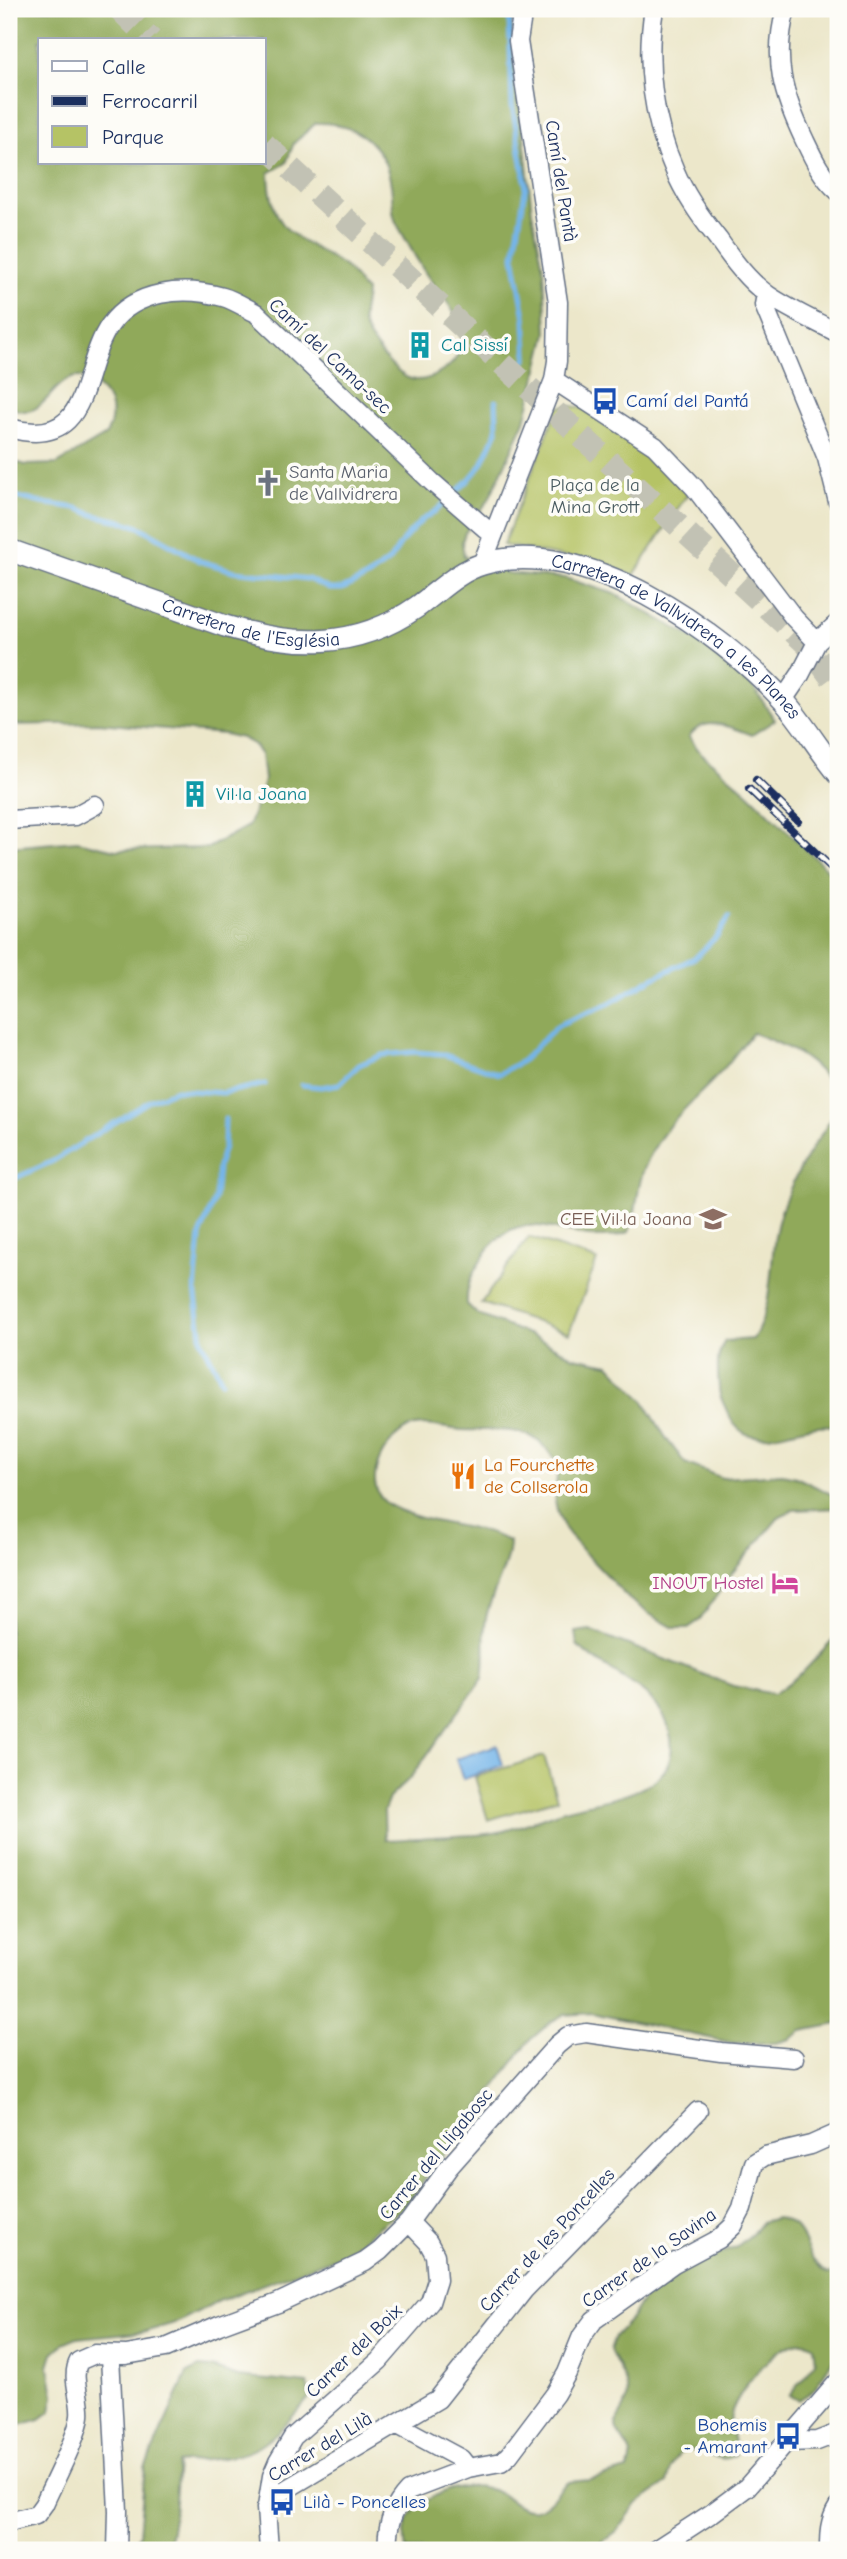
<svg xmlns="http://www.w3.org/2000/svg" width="847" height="2559" font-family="'Comic Neue',sans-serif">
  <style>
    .green { fill: #b5c365; stroke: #687962; stroke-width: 2 }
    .forest { fill: #90a95a; stroke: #566c5c; stroke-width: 2; fill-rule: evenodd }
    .water { fill: #74b5e9; stroke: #4872a4; stroke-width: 2 }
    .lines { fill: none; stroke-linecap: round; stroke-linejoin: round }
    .stream { stroke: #74b5e9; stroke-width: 5 }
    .highway-tunnel { stroke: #c2c2b4; stroke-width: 24; stroke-dasharray: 24 12; stroke-linecap: butt }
    .minor-casing { stroke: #646f84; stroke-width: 21 }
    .major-casing { stroke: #646f84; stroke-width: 24 }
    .minor { stroke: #fff; stroke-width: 18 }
    .major { stroke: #fff; stroke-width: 21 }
    .rail-casing { stroke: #1b2f5e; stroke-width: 8 }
    .rail { stroke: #fdfcf7; stroke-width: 5; stroke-dasharray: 16; stroke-linecap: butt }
    .labels { text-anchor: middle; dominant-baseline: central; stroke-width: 7; stroke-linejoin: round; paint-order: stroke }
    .street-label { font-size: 19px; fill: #1b2f5e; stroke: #fdfcf7 }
    .culture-label { font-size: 19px; fill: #0d838f; stroke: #fdfcf7; text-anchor: start }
    .transit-label { font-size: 19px; fill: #164399; stroke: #fdfcf7; text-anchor: start }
    .worship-label { font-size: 19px; fill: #5b616d; stroke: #fdfcf7; text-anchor: start }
    .park-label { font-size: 19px; fill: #495b60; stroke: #fdfcf7 }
    .education-label { font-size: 19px; fill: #785e54; stroke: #fdfcf7; text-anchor: end }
    .food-label { font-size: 19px; fill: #c56008; stroke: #fdfcf7; text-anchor: start }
    .hotel-label { font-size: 19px; fill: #b23c85; stroke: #fdfcf7; text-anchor: end }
  </style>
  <rect width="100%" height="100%" fill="#fdfcf7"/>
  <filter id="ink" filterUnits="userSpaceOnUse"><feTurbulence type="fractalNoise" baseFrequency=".0143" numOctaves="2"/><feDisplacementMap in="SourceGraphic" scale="14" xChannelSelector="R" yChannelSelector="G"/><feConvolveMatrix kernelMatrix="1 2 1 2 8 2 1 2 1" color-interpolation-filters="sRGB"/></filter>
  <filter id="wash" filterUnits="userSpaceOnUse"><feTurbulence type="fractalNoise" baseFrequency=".00686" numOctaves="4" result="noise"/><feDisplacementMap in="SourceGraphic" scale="28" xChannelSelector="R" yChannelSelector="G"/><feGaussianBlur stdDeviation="1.57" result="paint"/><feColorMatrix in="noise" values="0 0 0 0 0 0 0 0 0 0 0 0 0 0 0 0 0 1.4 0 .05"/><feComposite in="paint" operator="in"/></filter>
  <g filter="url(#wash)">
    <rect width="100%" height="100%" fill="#ece7ca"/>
    <path class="green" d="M571,406L597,410L662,465L689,492L634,575L569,558L503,545L558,407Z
      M529,1237L597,1260L569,1333L481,1303Z
      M544,1756L557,1799L488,1820L475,1777Z"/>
    <path class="forest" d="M9,9H517L512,24L532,212L544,272L547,333L525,421L489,499L465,533L462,542L464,556L508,573L565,578L615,594L695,639L751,684L775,720L752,735C732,727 704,714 689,737L700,752L747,792L838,880V1426C827,1425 816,1425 805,1428C773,1434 742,1451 726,1409C723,1402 719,1396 719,1389C718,1371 715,1356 725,1341L753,1339C772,1310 770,1270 775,1236C780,1204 796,1175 812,1148C823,1130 841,1114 832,1091C820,1059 782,1044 753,1033C740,1046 731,1062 718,1075C687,1108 662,1125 644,1169C636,1190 638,1212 629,1232C575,1255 522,1189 482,1259C472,1274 466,1286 467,1304L478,1315L533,1336L574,1357L609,1364L643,1400L666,1438L685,1463L722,1478L782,1474L796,1477L833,1495L838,1508L793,1510L780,1516L732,1573L700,1620L688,1628H674L651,1615L629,1599L580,1548L564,1527L558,1514L555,1501L558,1462C550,1454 541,1440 530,1436C508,1427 485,1431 461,1430C445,1429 424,1421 408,1428C382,1441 358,1488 391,1506C427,1526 472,1523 509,1541C509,1567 491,1592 486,1618C482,1637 487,1658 483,1678L410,1778L389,1798L384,1811L385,1840C401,1840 416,1838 433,1837C457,1835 483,1837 507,1830C528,1825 547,1814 568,1809C609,1797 687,1794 669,1729C658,1688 606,1673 577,1645L575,1632L590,1630L733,1686L774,1694L804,1671L838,1635V2024L802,2031L790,2039L776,2043H733L592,2013L564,2015L552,2021L530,2040L405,2206L342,2255L218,2301L178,2322L148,2331L77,2338L63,2344L53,2353L49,2366L54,2396L51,2411L40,2419L13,2427L9,2433V847L77,841L116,850L208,848L248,826L260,796L264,780L261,755L253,744L242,738L224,734L98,723L9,725V460L26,465L57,464L106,435C110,426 113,418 111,408C109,394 88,372 72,378C48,386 42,425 9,406ZM40,40H264V163H40ZM316,123C336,122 361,130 374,146C386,159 391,178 392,195C393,206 392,217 398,226C408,243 417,261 428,277C444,299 469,322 459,352C456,361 449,367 441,372C433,377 421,382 411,379C395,375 367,338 363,323C361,312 366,302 366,291C357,285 355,274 345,267C301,235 271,239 269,173L286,163L294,143Z
      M777,2218C812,2225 798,2256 828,2274L838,2272V2351L814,2390L799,2400L789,2396L816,2362L814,2346C787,2326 740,2388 732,2411C727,2424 735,2440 736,2454C718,2469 698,2441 679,2454L671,2468L667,2483L637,2504L616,2532L591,2550H406C402,2531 407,2513 424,2502C447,2487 475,2479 501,2494C512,2500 520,2511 535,2509C551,2506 556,2491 568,2482L590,2480L628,2470C639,2448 618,2443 616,2426C616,2418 623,2413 625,2406C634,2385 617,2368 610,2350L615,2336L631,2319L647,2293L685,2267L735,2248L752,2234L762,2222Z
      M199,2367L212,2368L238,2377L308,2384L309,2398C294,2415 278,2435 258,2447C236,2460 203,2459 178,2463L174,2514L167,2550H131L139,2534L145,2468L187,2373Z"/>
    <path class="water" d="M497,1745L503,1765L463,1779L456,1759Z"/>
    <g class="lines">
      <path class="stream" d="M512,9L509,16L512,105L526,185L514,256L525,317L527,358L522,364
        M9,495L42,503L77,508L94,515L121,521L142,528L200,561L234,571L308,579L330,589H342L369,576L390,560L403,540L422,520L437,510L468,481L482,464L497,431L496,401
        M302,1085L321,1087L339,1084L359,1065L382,1055L414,1052L442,1054L499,1074L522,1061L558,1025L608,1004L653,978L696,957L717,936L729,917
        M9,1181L53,1161L151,1100L176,1090L223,1093L265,1084
        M222,1381L202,1341L195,1289L200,1236L215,1198L218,1167L224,1146L225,1119"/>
    </g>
  </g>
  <g filter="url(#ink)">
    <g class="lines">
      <path class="highway-tunnel" d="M120,9L151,40
        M264,144L807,644L838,686"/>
      <defs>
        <path id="minor" d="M654,9C645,62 653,122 675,171C685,195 702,219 718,239C732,259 748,281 768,295C790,310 815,321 838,333
          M786,9C772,60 783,95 805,141C814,160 822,177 838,191
          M766,294L764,305L827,458L838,502
          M554,380L655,446L695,488L794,618L817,642
          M9,428C94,451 79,369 110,325C135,290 184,286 223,297C234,300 246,308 256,313L432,482L493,535
          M482,564L554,380L557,361L558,302L518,41L523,9
          M783,700L800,675L817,642L838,623
          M9,820L75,816L95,805
          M110,2356L118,2511L117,2550
          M398,2425L461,2459L468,2468
          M788,2442L817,2441L838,2433
          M267,2507L272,2476L278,2462L293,2437L379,2361L430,2302L437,2280L435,2255L428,2242L409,2222
          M9,2522L36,2515L44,2504C53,2483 78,2437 80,2416C82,2399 70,2377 79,2361L95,2354L126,2355L166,2348L219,2325L278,2303L365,2262L380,2251L409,2222L449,2167L557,2045L568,2036L586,2033L721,2052L794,2058
          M269,2550L266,2508L275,2496L438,2399L524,2290L698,2111
          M388,2550C386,2528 392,2508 408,2491L468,2468L501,2462L509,2455L555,2394L567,2373L582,2336L594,2320L674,2263L719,2239L733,2226L742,2209L754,2163L765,2156L811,2145L838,2133
          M655,2550L712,2513L747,2487L838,2382
          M829,2550C829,2534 829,2521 838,2507"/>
        <g id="major">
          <path id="s1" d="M9,550L225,626C294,647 355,650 417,607C438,592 458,571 483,564C583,534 720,631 784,701C804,724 819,750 838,773"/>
        </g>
      </defs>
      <use href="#minor" class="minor-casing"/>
      <use href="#major" class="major-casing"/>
      <use href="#minor" class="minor"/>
      <use href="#major" class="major"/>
      <defs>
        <path id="rail" d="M756,780L798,821
          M749,789L838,874"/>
      </defs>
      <use href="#rail" class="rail-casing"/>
      <use href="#rail" class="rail"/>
    </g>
  </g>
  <defs>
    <symbol id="building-bare" viewBox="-9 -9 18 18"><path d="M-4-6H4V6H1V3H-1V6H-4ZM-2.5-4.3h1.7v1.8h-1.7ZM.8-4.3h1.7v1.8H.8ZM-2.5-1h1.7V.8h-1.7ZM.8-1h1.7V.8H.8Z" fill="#0f9aa8" stroke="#fdfcf7" stroke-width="2.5" paint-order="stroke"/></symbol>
    <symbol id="bus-bare" viewBox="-9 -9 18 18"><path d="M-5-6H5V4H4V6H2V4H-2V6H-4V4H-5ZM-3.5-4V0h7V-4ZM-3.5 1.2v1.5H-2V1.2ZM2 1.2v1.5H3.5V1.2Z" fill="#1a4fb4" stroke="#fdfcf7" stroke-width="2.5" paint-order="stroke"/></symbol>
    <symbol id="church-bare" viewBox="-9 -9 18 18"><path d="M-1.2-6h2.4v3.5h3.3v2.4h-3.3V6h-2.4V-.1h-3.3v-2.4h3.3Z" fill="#6b7280" stroke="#fdfcf7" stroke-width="2.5" paint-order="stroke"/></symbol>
    <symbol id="school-bare" viewBox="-9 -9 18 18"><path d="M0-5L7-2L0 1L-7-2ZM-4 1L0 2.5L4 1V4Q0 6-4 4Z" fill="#8d6e63" stroke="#fdfcf7" stroke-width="2.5" paint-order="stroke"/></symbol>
    <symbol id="restaurant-bare" viewBox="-9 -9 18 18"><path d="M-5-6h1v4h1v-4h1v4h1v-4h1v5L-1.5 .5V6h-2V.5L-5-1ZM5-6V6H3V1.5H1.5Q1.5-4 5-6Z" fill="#e8710a" stroke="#fdfcf7" stroke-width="2.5" paint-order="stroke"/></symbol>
    <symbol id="hotel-bare" viewBox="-9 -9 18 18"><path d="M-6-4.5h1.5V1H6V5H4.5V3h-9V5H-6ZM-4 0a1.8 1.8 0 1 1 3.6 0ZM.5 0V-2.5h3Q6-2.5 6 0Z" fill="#d1479c" stroke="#fdfcf7" stroke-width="2.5" paint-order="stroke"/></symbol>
  </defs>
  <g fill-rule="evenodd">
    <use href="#building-bare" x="401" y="326" width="38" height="38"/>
    <use href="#bus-bare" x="586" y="382" width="38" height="38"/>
    <use href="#church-bare" x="249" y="464" width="38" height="38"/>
    <use href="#building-bare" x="176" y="775" width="38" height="38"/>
    <use href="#school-bare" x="694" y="1200" width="38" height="38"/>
    <use href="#restaurant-bare" x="444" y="1457" width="38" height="38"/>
    <use href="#hotel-bare" x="766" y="1564" width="38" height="38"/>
    <use href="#bus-bare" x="769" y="2417" width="38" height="38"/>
    <use href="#bus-bare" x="263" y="2483" width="38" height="38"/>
  </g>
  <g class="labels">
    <g class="street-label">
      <text transform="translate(561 181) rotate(81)">Camí del Pantà</text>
      <text transform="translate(330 356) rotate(43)">Camí del Cama-sec</text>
      <text stroke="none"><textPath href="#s1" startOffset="254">Carretera de l'Església</textPath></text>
      <text stroke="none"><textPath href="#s1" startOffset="726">Carretera de Vallvidrera a les Planes</textPath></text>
      <text transform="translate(436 2154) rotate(-50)">Carrer del Lligabosc</text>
      <text transform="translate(547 2240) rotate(-47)">Carrer de les Poncelles</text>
      <text transform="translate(649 2258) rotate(-35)">Carrer de la Savina</text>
      <text transform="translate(354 2351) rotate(-44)">Carrer del Boix</text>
      <text transform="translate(320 2447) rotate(-31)">Carrer del Lilà</text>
    </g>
    <g class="culture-label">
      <text x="441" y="345">Cal Sissí</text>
      <text x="216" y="794">Vil·la Joana</text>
    </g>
    <g class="transit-label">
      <text x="626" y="401">Camí del Pantá</text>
      <text x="767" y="2425" text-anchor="end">Bohemis<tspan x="767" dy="22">- Amarant</tspan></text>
      <text x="303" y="2502">Lilà - Poncelles</text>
    </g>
    <g class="worship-label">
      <text x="289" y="472">Santa Maria<tspan x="289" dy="22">de Vallvidrera</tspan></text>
    </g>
    <g class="park-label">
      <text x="595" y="485">Plaça de la<tspan x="595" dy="22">Mina Grott</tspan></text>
    </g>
    <g class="education-label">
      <text x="692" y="1219">CEE Vil·la Joana</text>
    </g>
    <g class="food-label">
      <text x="484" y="1465">La Fourchette<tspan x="484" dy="22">de Collserola</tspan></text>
    </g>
    <g class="hotel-label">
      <text x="764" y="1583">INOUT Hostel</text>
    </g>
  </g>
  <rect width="847" height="2559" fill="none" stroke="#fdfcf7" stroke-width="35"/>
  <rect x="38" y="38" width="228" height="126" fill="#fdfcf7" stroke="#a3aaba" stroke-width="2"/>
  <rect x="52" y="61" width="35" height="10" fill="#ffffff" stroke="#a3aaba" stroke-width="2"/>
  <text x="102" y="74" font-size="21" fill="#1b2f5e">Calle</text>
  <rect x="52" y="96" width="35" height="10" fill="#1b2f5e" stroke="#a3aaba" stroke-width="2"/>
  <text x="102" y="108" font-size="21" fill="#1b2f5e">Ferrocarril</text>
  <rect x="52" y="126" width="35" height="21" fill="#b5c365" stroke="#a3aaba" stroke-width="2"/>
  <text x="102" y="144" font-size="21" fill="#1b2f5e">Parque</text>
</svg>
